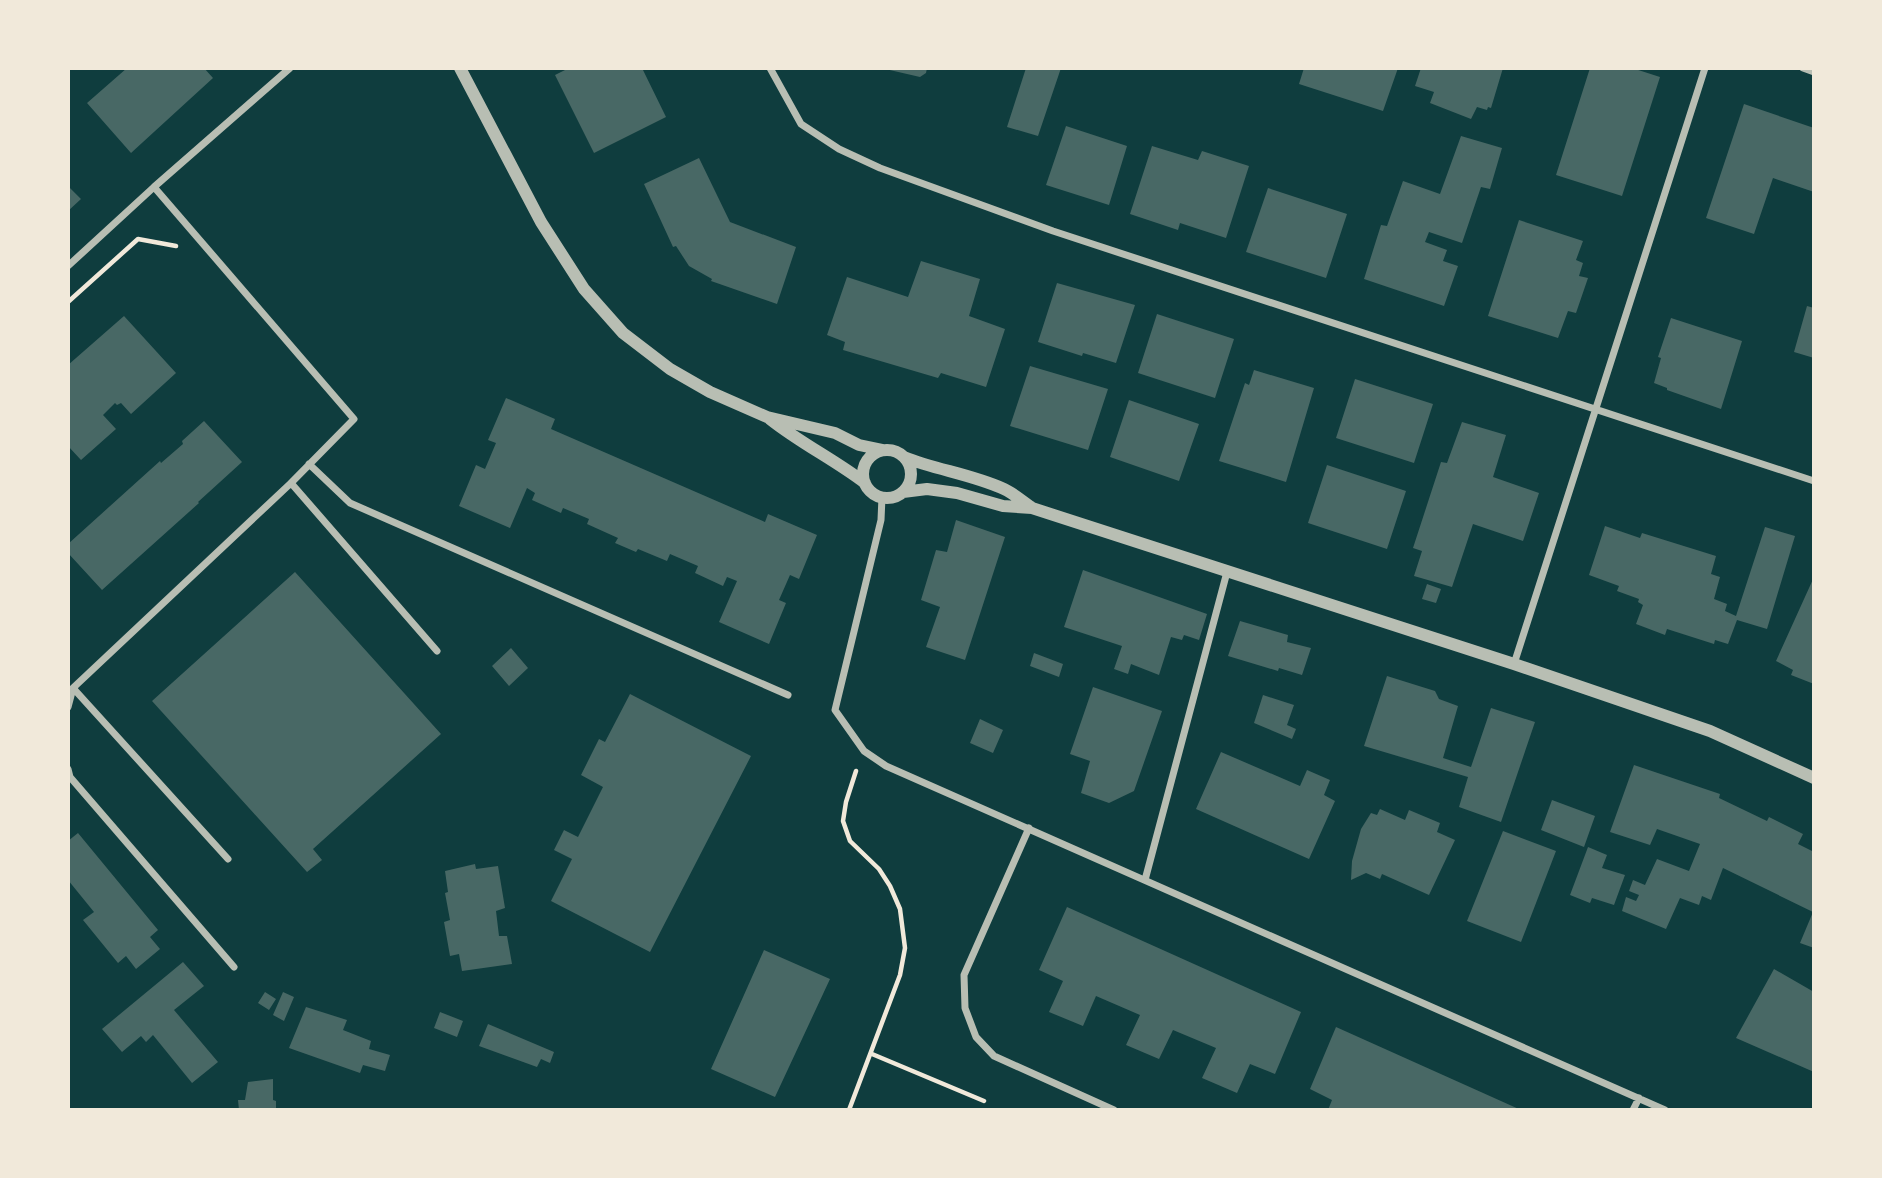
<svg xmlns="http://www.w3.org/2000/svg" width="1882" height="1178" font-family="'DejaVu Sans',sans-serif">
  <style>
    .building { fill: #486865 }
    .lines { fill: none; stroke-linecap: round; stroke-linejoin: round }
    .path { stroke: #f1e9da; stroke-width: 4.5 }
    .minor { stroke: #b8beb3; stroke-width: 7 }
    .tertiary { stroke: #b8beb3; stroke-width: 12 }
  </style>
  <rect width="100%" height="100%" fill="#0f3d3e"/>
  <path class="building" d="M127,68H204L213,78L131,153L87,103Z
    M569,68H642L666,117L594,153L555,75Z
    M881,68H927L926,73L920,77Z
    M1026,68H1061L1038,136L1007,127Z
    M1304,68H1398L1383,111L1299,84Z
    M1421,68H1503L1491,108L1488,107L1487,110L1477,107L1471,119L1430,103L1434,92L1415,86Z
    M1590,68H1632L1660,77L1622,196L1556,175Z
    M1744,104L1814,128V192L1773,178L1754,234L1706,218Z
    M1066,126L1127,146L1109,205L1046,185Z
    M1461,136L1502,148L1490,189L1481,187L1462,243L1429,232L1425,242L1447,250L1443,261L1458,266L1444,306L1364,279L1381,225L1387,226L1403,181L1440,194Z
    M1152,146L1198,160L1202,151L1249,166L1226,238L1180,223L1178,230L1130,214Z
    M699,158L730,222L796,247L777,304L711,281L712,279L689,266L676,246L673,247L644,184Z
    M68,186L81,199L68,211Z
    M1268,188L1347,214L1326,278L1246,252Z
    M1519,220L1583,241L1576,260L1583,263L1579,276L1588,278L1576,313L1568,311L1558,338L1488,316Z
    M921,261L980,279L969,316L1005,329L986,387L941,373L938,378L843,350L845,342L827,335L847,277L908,297Z
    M1057,283L1135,305L1116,363L1083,353L1082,356L1038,342Z
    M1807,306L1814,308V358L1794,352Z
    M1157,314L1234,339L1215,398L1138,373Z
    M124,316L176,373L131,414L121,403L117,405L115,403L103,415L116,429L81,460L68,446V365Z
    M1671,318L1742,341L1721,409L1667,390V388L1654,383L1661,358L1658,357Z
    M1030,366L1108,389L1088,450L1010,426Z
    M1254,370L1314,388L1286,482L1219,461L1245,383L1249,385Z
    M1355,379L1433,404L1414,463L1336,438Z
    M506,398L555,419L551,429L765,522L768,514L817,535L799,579L790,575L779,600L786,603L769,644L719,622L737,581L727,577L723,586L695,573L698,566L670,554L667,561L638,549L636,552L615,543L618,538L587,524L589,519L563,508L561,513L532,500L535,493L527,488L510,528L459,506L476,465L485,469L496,443L488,440Z
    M1129,400L1199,424L1179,481L1110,457Z
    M204,421L242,462L198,502L199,503L102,590L68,553V544L160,461L161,463L183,444L182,441Z
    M1462,422L1506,435L1493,477L1539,493L1523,541L1473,524L1452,587L1414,576L1422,551L1413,548L1441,462L1447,463Z
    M1327,465L1406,491L1387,549L1308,523Z
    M956,520L1005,537L965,660L926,647L940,607L921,600L936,550L947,552Z
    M1605,526L1640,538L1642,533L1716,556L1711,574L1720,577L1714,599L1727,604L1725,611L1736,616L1765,527L1795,536L1767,629L1737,620L1728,644L1715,640L1714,644L1667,629L1665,635L1636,624L1643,605L1638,602L1639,599L1617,591L1619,586L1589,575Z
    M1083,570L1207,614L1199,640L1184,635L1182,640L1171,637L1159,675L1131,664L1128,674L1114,669L1122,646L1064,627Z
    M295,572L441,734L313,849L322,860L307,872L152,701Z
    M1814,577V684L1791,675L1793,670L1776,661Z
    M1427,584L1441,589L1436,603L1422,599Z
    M1240,621L1288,635L1287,642L1311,648L1302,675L1279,668L1278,671L1228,656Z
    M511,648L528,668L509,686L492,666Z
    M1034,653L1063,664L1059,677L1030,666Z
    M1387,676L1435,691L1439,699L1458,706L1443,758L1471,767L1491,708L1535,722L1501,822L1459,807L1468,777L1364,746Z
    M1093,687L1162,711L1134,791L1109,803L1081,793L1090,761L1070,754Z
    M630,694L751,756L650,952L551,901L572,859L554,850L564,830L578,837L603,787L581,775L599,739L605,742Z
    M1263,695L1294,705L1287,725L1296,729L1292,739L1254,723Z
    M980,719L1003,730L993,753L970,743Z
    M1221,752L1300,786L1307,770L1330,780L1324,795L1335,801L1309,859L1196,809Z
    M1634,765L1720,794L1719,798L1767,821L1769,817L1803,834L1798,844L1814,852V948L1800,943L1813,912L1723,868L1711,900L1702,896L1699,905L1680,898L1666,929L1622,911L1626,897L1636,901L1639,895L1629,891L1633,880L1645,885L1657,859L1689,871L1700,844L1657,829L1650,845L1610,832Z
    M1552,800L1595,816L1584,847L1541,830Z
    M1380,809L1405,820L1409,810L1440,823L1437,832L1455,840L1429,895L1382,874L1380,879L1366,873L1351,880L1352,861L1361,829L1371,813L1377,815Z
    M1503,831L1556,851L1521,942L1467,921Z
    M78,833L158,930L150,937L160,949L136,969L126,956L118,963L83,920L94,912L68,880V841Z
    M1588,847L1607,855L1602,868L1625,875L1614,905L1592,898L1590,903L1570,895Z
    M475,864L476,869L498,866L505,908L496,911L499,936H507L512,964L462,971L459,954L450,956L444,922L450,920L445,893L448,892L445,871Z
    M1067,907L1301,1012L1275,1074L1250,1064L1237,1093L1202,1078L1216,1048L1173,1030L1159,1059L1126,1045L1140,1015L1096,996L1083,1026L1049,1012L1063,981L1039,970Z
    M764,950L830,979L775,1097L711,1069Z
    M183,962L204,986L174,1010L218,1062L192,1083L153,1035L146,1042L141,1036L122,1052L102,1029Z
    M1774,969L1814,992V1072L1736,1038Z
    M265,992L276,999L269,1010L258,1003Z
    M283,992L294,997L284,1021L273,1015Z
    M306,1007L347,1020L343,1030L371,1041L369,1049L390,1055L385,1071L363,1065L360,1073L289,1048Z
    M440,1012L463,1021L457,1037L434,1028Z
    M488,1024L554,1052L550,1063L541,1059L537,1067L479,1046Z
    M1336,1027L1521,1110H1328L1332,1100L1310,1089Z
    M273,1079V1100L276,1101V1110H239L238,1100H245L248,1082Z"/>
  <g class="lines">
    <path class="path" d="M68,302L138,239L176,246
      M872,1054L984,1101
      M849,1110L900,975L905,948L900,909L890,886L879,869L850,841L843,821L846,802L856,771"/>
    <path class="minor" d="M770,68L801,124L839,149L880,168L1053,231L1814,481
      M1803,68L1814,72
      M154,187L354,419L291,483L73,688L228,859
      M68,266L154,187L290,68
      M309,464L350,503L788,695
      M291,483L437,651
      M882,497L881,520L835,710L864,751L886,766L1665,1110
      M1514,664L1705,68
      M68,707L73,688
      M68,769L70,777L234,967
      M1029,828L964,975L965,1008L976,1037L994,1056L1114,1110
      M1145,880L1227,572
      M1633,1110L1639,1098"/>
    <path class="tertiary" d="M460,68L541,222L584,289L623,333L670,369L710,392L767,417L835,433L859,445L883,450
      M770,419C800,443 835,460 865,483
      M863 474a24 24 0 1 1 48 0a24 24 0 1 1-48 0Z
      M904,457C936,470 971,474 1004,489C1013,493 1022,501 1031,507
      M903,492L927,489L957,493L1003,506L1032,508L1514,664L1710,731L1814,778"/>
  </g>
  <rect width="1882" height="1178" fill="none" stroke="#f1e9da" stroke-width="140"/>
</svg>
